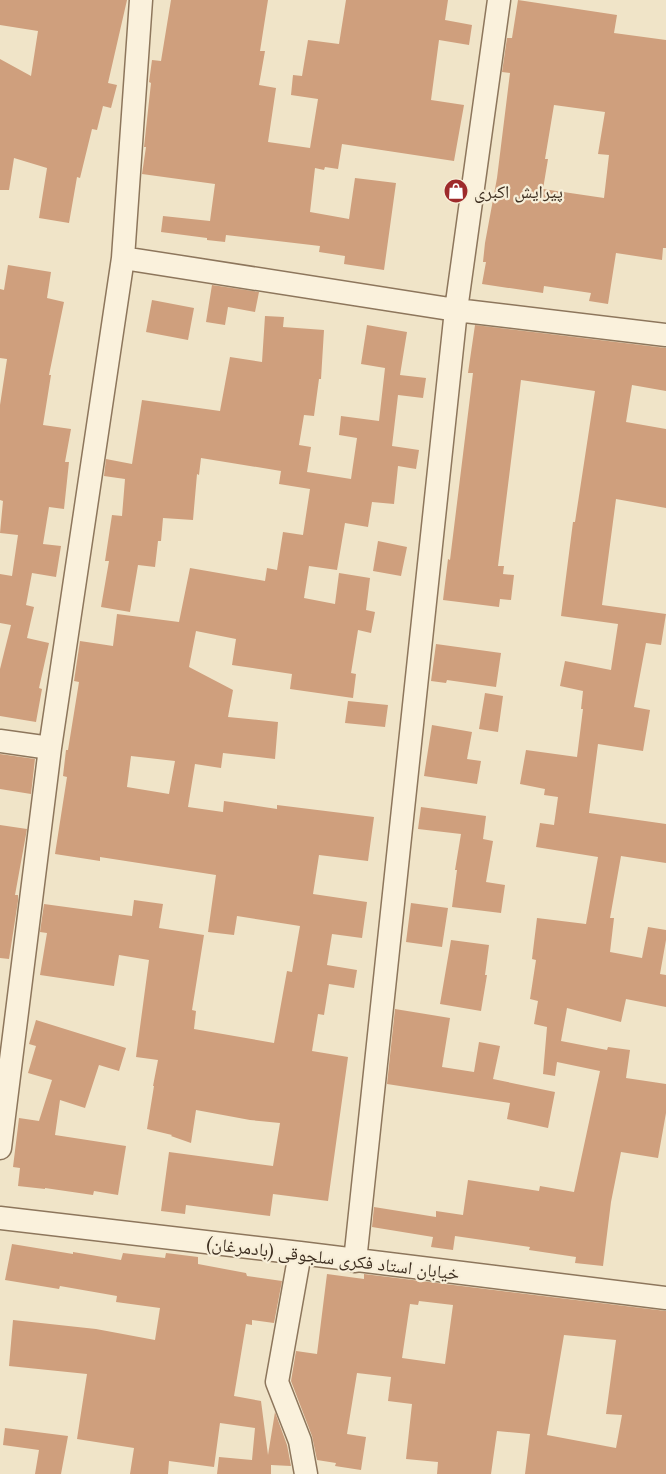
<svg xmlns="http://www.w3.org/2000/svg" width="666" height="1474" font-family="Lora,'Noto Naskh Arabic',serif">
  <style>
    .building { fill: #cf9f7d; fill-rule: evenodd }
    .lines { fill: none; stroke-linecap: round; stroke-linejoin: round }
    .minor-casing { stroke: #8d765c; stroke-width: 25 }
    .minor { stroke: #faf1dc; stroke-width: 22 }
    .labels { text-anchor: middle; dominant-baseline: central; stroke-width: 4.5; stroke-linejoin: round; paint-order: stroke }
    .poi-label { font-size: 18px; fill: #3d2e20; stroke: #f7eed8; text-anchor: start }
    .street-label { font-size: 18px; fill: #3d2e20; stroke: #f7eed8 }
  </style>
  <rect width="100%" height="100%" fill="#f0e4c8"/>
  <path class="building" d="M0,0H127L108,83L117,85L111,108L103,106L97,130L92,129L80,178L77,177L69,223L39,218L47,168L14,158L9,190H0V59L31,76L38,31L0,25Z
    M171,0H268L260,51H265L259,85L276,88L268,142L310,148L318,99L291,95L293,75L302,76L308,40L339,44L346,0H448L445,20L472,25L469,45L439,40L431,100L464,105L454,161L342,144L338,169L325,167L324,170L315,168L310,212L349,219L355,178L396,183L384,270L344,264L345,256L319,252L320,246L226,235L225,242L207,240V238L161,232L163,216L210,221L215,184L142,174L146,147H144L151,83L149,82L152,60L161,61Z
    M518,0L617,15L614,33L666,40V248H663L662,260L616,253L608,304L589,301L591,293L544,286L543,293L482,284L486,262H483L485,243L497,178L510,73L502,72L507,38H512ZM554,105L605,112L598,154L609,155L604,198L543,189L548,159H545Z
    M8,265L51,272L47,298L64,302L49,375H51L43,425L71,429L65,462H69L64,509L49,507L43,544L61,546L56,577L32,573L26,605L34,607L27,638L49,643L39,688L42,689L36,722L0,716V669L11,625L0,623V574L12,576L18,535L0,533L3,501L0,500V405L7,359L0,358V289L4,290Z
    M212,285L259,292L255,312L228,307L225,325L206,322Z
    M152,300L194,308L188,340L146,332Z
    M265,316L284,317L283,327L324,330L321,379H319L314,416L304,415L299,445L311,447L307,472L351,479L357,438L339,435L341,416L379,421L385,368L361,364L367,325L407,332L400,375L426,378L423,398L398,395L392,446L419,450L416,469L398,466L394,504L372,502L368,527L345,523L337,570L309,566L304,598L335,604L339,573L370,578L366,610L375,612L371,633L358,630L351,673L356,674L353,698L290,689L292,674L232,665L236,639L196,631L189,667L233,690L228,717L278,722L275,759L223,753L221,768L195,764L188,807L223,812L224,801L277,809V805L374,817L368,861L319,855L313,894L367,902L362,938L332,934L327,965L357,970L354,988L329,984L324,1015L318,1014L312,1051L348,1057L328,1201L273,1194L270,1216L186,1205L185,1214L161,1211L169,1152L273,1166L280,1123L250,1120L196,1110L191,1143L171,1136L172,1135L147,1129L154,1086H153L158,1060L136,1057L149,960L119,955L114,986L40,975L47,933L40,932L44,904L132,916L134,900L163,904L159,928L204,935L192,1010L196,1011L194,1029L274,1043L287,971L292,972L300,926L237,916L234,935L208,932L216,875L100,857V861L55,854L67,777L63,776L66,750H68L79,682L74,681L80,641L113,646L117,614L179,622L190,568L265,581L267,568L277,570L283,532L303,535L310,489L279,484L281,471L201,458L199,475L197,474L193,520L163,518L161,541H158L155,567L138,565L130,612L101,607L109,561H105L112,515L122,516L125,479L104,476L106,459L132,464L142,400L220,411L230,357L262,362ZM131,756L175,761L169,794L127,787Z
    M475,325L666,348V391L632,385L626,422L666,429V508L616,499L602,605L666,614L661,645L646,643L634,707L650,710L643,751L598,744L589,813L666,824V863L621,856L610,918H614L610,952L642,958L648,927L666,930V940L660,974L666,975V1007L626,999L621,1022L567,1008L561,1041L607,1050L608,1047L630,1050L626,1078L666,1084V1113L658,1158L621,1152L611,1202L603,1266L575,1263L576,1257L529,1250L530,1247L455,1236L453,1250L431,1247L433,1237L372,1227L374,1207L436,1217V1211L463,1215L468,1180L539,1191L540,1186L574,1192L600,1071L557,1062L555,1076L543,1074L547,1027L534,1024L538,1001L530,999L536,960L532,959L537,918L586,924L598,857L536,847L540,823L554,825L558,797L544,795L545,789L520,784L526,750L577,757L583,709H581L583,691L560,686L565,661L611,670L618,624L561,616L573,522H575L595,391L521,380L498,566H504L503,574L514,575L511,600L500,599L499,607L443,600L448,559L450,560L473,373H468Z
    M378,541L407,547L401,576L373,571Z
    M436,644L501,653L496,687L447,680L446,683L431,681Z
    M485,693L503,696L498,732L479,729Z
    M348,701L388,705L385,727L345,723Z
    M432,725L472,732L467,759L481,761L477,784L424,776Z
    M0,754L35,759L31,794L0,789Z
    M421,807L486,816L483,839L493,841L486,882L505,885L501,913L452,907L457,870H455L461,834L418,829Z
    M0,825L27,829L15,895H18V901L9,959L0,958Z
    M411,903L448,908L442,947L406,942Z
    M451,940L489,945L485,975H487L481,1011L440,1004Z
    M395,1009L450,1018L442,1067L474,1072L479,1042L500,1046L493,1079L555,1092L548,1128L507,1119L510,1103L387,1084Z
    M36,1020L126,1048L119,1071L99,1065L85,1108L60,1100L55,1135L126,1146L118,1195L94,1191L93,1195L45,1188V1189L18,1186L20,1168L13,1167L19,1118L39,1121L52,1080L28,1073L36,1046L29,1044Z
    M12,1244L73,1254V1252L121,1260L123,1253L165,1258L166,1253L198,1257V1264L246,1273L247,1276L282,1281L274,1323L252,1320V1325L246,1324L234,1396L261,1401L268,1455L275,1412L287,1445L291,1466L271,1465V1474H217L219,1457L252,1460L255,1428L220,1423L214,1467L169,1461L168,1474H130L134,1448L77,1439L87,1374L9,1366L13,1320L96,1329L155,1340L160,1308L116,1302L117,1296L60,1286L59,1289L5,1280Z
    M327,1274L364,1279V1274L666,1311V1474H525L530,1434L497,1431L491,1474H437L438,1462L406,1459L412,1404L388,1401L391,1377L357,1373L347,1434L366,1437L361,1470L335,1466L336,1463L317,1460L312,1436L291,1381L296,1351L317,1354ZM419,1301L453,1305L445,1364L402,1358L410,1304L418,1305ZM564,1335L616,1340L606,1414L622,1415L616,1448L547,1435Z
    M5,1428L68,1436L61,1474H35L39,1450L3,1445Z"/>
  <g class="lines">
    <defs>
      <path id="minor" d="M123,258L456,310L666,335
        M0,741L50,748
        M0,1148L50,748L123,258L141,0
        M0,1218L300,1253L666,1298
        M300,1253L277,1382L300,1441L306,1474
        M355,1261L456,310L499,0"/>
    </defs>
    <use href="#minor" class="minor-casing"/>
    <use href="#minor" class="minor"/>
  </g>
  <defs>
    <symbol id="shop-disc" viewBox="-11 -11 22 22"><circle r="9.5" fill="#9e2a2b" stroke="#f7eed8"/><path d="M-5-2.5h2.3a2.7 3.5 0 0 1 5.4 0H5L5.5 6h-11ZM-1.5-2.5h3a1.5 2.3 0 0 0-3 0Z" fill="#fff"/></symbol>
  </defs>
  <g fill-rule="evenodd">
    <use href="#shop-disc" x="442" y="177" width="28" height="28"/>
  </g>
  <g class="labels">
    <g class="poi-label">
      <text x="474" y="191">پیرایش اکبری</text>
    </g>
    <g class="street-label">
      <text transform="translate(333 1258) rotate(7)">خیابان استاد فکری سلجوقی (بادمرغان)</text>
    </g>
  </g>
</svg>
